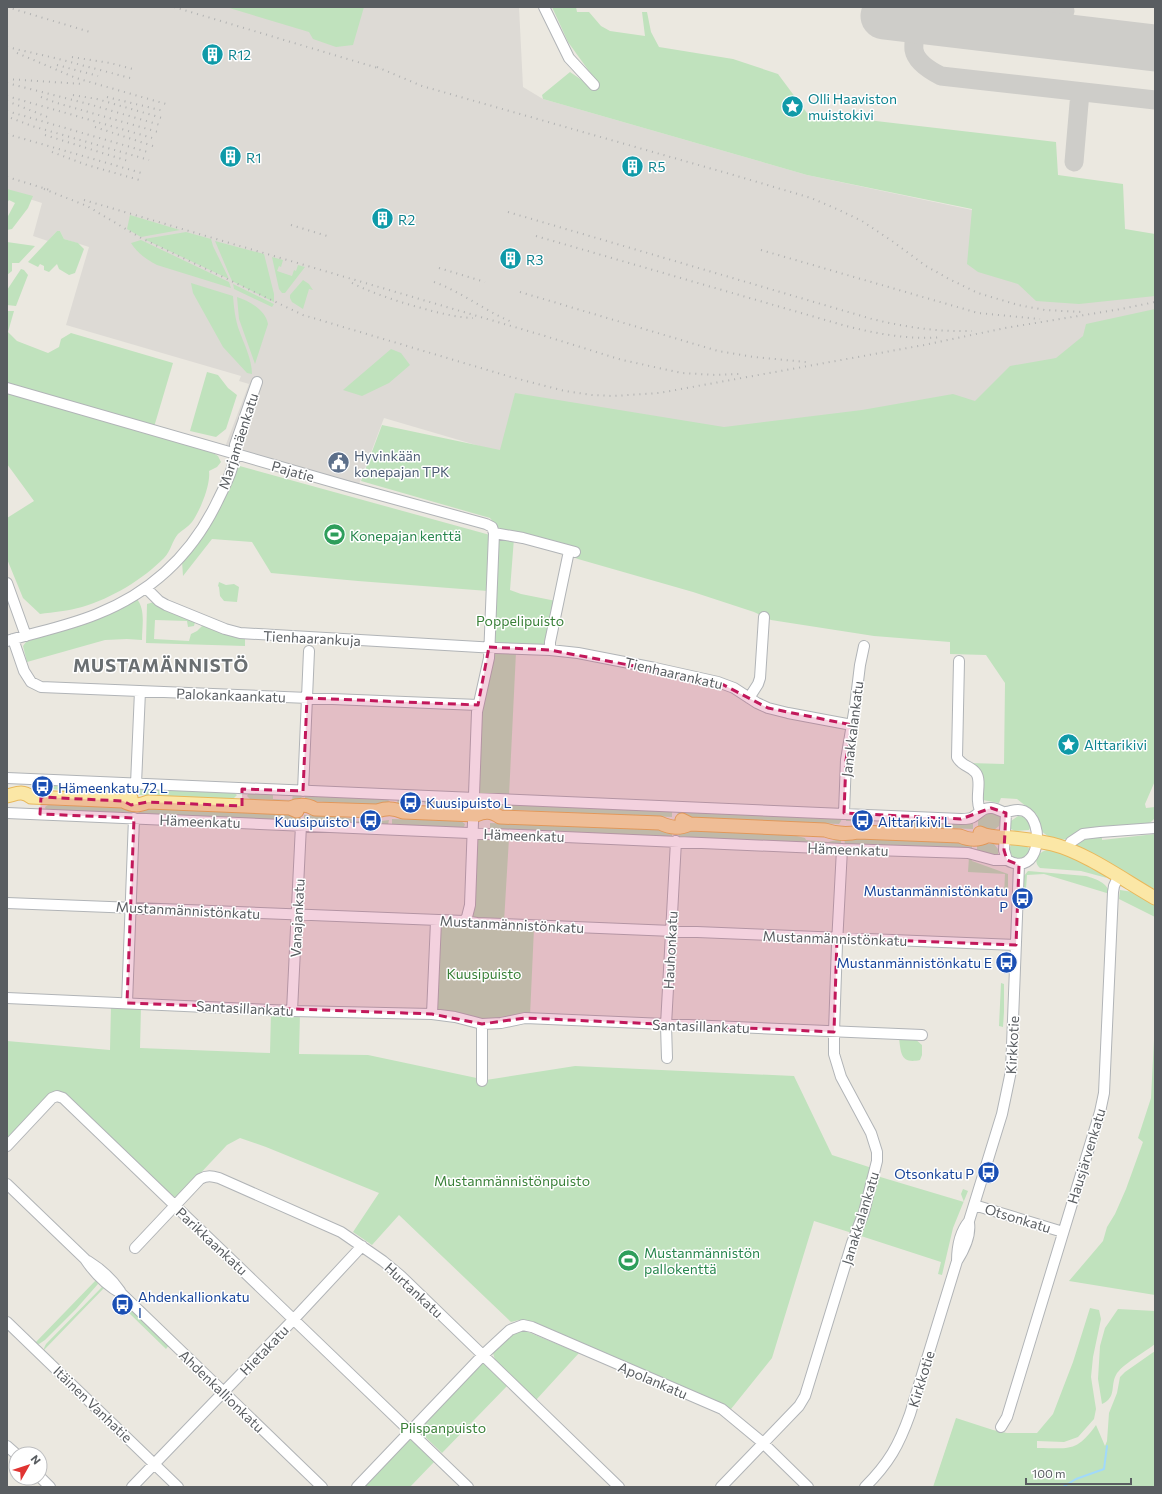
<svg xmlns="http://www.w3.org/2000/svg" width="1162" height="1494" font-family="Commissioner,sans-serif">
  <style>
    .industrial { fill: #dddad5 }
    .green { fill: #c0e2bd }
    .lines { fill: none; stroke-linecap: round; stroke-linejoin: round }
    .stream { stroke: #a1d9fa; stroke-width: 2 }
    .taxiway { stroke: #cecdc9; stroke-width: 19 }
    .runway { stroke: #cecdc9; stroke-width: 47 }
    .minor-casing { stroke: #b1b4b7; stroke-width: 12 }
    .major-casing { stroke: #e9b85b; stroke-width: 15 }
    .minor { stroke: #fff; stroke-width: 10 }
    .major { stroke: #fbe7a6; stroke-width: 13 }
    .rail { stroke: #b1b2b2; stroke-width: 2; stroke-dasharray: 1 5; stroke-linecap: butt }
    .marked { fill: #c2185b; fill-opacity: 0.2; stroke: #c2185b; stroke-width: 3; stroke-dasharray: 8 5; stroke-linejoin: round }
    .labels { text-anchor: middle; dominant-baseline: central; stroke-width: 3; stroke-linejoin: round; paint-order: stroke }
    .culture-label { font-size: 14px; fill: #0d838f; stroke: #fff; text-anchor: start }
    .street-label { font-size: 14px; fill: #595d61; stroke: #fff }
    .service-label { font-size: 14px; fill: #4e5e75; stroke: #fff; text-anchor: start }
    .leisure-label { font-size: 14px; fill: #27864d; stroke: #fff; text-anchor: start }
    .park-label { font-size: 14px; fill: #398038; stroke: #fff }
    .transit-label { font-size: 14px; fill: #164399; stroke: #fff; text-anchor: start }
    .district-label { font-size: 18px; font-weight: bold; letter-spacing: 1px; fill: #6a6f72; stroke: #fff }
  </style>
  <rect width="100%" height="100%" fill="#ebe8e0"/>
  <path class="industrial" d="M7,7H519L523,87L543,99L807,175L1155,249V379L816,545L384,418L359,484L225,447L249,384L239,381L241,376L66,325L89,247L64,239L60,231H57L48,241L33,236L42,203L7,192Z"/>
  <path class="green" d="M226,7H364L353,45L336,47L313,39L309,32Z
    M552,7H576L577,12H589L601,26L610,31L645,36L642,12H647L651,32L659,47L733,59L778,74L807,113L1056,142L1058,175L1123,184L1125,229L1155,234V296L1079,304L1036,301L1018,284L978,272L967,264L972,209L807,175L543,99L542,95L570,72L592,87L599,85L568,42Z
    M7,189L33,196L28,208L12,229L7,230V218L15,203L9,200L7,203Z
    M130,215L180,230L141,237L127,229Z
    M57,231H60L64,239L78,243L84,249L75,273L69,275L59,269L57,264L49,272L44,270V266L40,264L38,267L28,262Z
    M186,232L211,239L213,246L229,279L144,239Z
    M141,240L229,282L231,288L157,265C146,259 138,254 131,243Z
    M215,241L264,254L274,294V302L232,281Z
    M7,242L35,246L19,263H12V271L7,275Z
    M272,257L283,260L281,267L279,266L277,271L292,276L294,270L296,271L298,265L305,267L285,293H282L279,289Z
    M21,269L24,270L28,275L16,306L7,305V290Z
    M303,280L309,284L313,290L309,289L303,309L292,302L290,298V295Z
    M191,283L233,296C234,307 235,319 239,330C244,344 252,359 252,374L247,373L223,347L193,293Z
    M233,284L274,304L272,307L234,289Z
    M237,297C249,301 266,310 268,324L255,364L239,319Z
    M1155,309V781L1145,804L1146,808L1155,807V818L1151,822L1147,824C1134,825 1120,825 1107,827C1088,830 1063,849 1045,834C1039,830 1037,822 1037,815L1017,799L1001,798L999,803L983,800L969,763L1004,764L1005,683L986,655L950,654V642L874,636L771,620L754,612L693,592L578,559L565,554L544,539L498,528L490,518L361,481L382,425L500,450L515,393L724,427L862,410L953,394L975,401L1010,366L1056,358L1083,336L1086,324Z
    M7,311H14L8,332L17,341L48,353L59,347L61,339L71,333L173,363L154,427L7,384Z
    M391,349L401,353L410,365L389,383L362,396L343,390Z
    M207,372L218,375L228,388L237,395L226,429L216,437L190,431Z
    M7,392L210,451L218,456L221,462L217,467L209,471C211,484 200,511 192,522C188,527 182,530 178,534C172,541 171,551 164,558C142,580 112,598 82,607C69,611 53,612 40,614L23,598L7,559V518L34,501L7,464Z
    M236,465L490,535L488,591L358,581L271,573L252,542L212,539L183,576L182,561Z
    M504,538H514L510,590L521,594L556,601L546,643L543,645L496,644L494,642L498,541Z
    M219,582L226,585L234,584L239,587L237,602L224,601L220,596L219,587L218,586Z
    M136,598C146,609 142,625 142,640L127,639L105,640L27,662L23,646L26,642Z
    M154,602L195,622L194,626L188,627L187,621L155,620L154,639L189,641L191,634L197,631L203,625L245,637V646L146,643L147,604Z
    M495,652H516L509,796L480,794L478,792L481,705Z
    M44,784L94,786C100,791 106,793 114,791L116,787L134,788L133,794L71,792L53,789V787L44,786Z
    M139,788L233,792L237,795L233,799L139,795Z
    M249,793H273V799L292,800L293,794H302L301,801L250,799L247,796Z
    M305,795L389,798L388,805L305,801Z
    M398,798L464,802L466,806L462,808L440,807L425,804L424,802L406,800L404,802L397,803Z
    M491,802L672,810V817L490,809Z
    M48,805L133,808V814L46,810L45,807Z
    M138,808L301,815L300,822L139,815Z
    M678,811L842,817L841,821L839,824L677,817Z
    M994,813L999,816L1001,819L999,826L994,830L978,829V818L986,814Z
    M304,815L342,816L354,820V821L373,822L389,820L388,825L304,822Z
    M1018,816L1025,817L1031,826L1029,830L1015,831L1011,829V821Z
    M846,818L973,822V829L893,826L879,823V821L855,819L854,821H846Z
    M392,819L461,821L465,824L464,827L462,828L392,825Z
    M490,823L672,830V837L490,830Z
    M678,830L793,835L805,838L806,840L828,842L841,839V844L679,837Z
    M1155,834V889L1126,877L1077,846V844C1084,838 1093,837 1102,837V840Z
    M477,838H509L504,922L471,918Z
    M844,838L972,843V850L845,844Z
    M977,843L994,844L998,849V854L993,856L977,851Z
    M1011,845L1026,846L1030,849L1029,854L1021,860L1013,857L1009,850Z
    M1047,850C1062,852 1097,867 1107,878L1081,871L1040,868C1032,861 1038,852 1047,850Z
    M969,857L971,858L972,861L1008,874V895H1004L1005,874L968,872Z
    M1028,871L1086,876C1096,879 1108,883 1110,894L1044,874L1027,875L1026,889L1022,887L1023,877Z
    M1120,890L1133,892L1155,905V917L1119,899Z
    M443,925L534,928L530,1016L491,1021L438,1010L436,1007L439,930Z
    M1001,983L1004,984V1012L1003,1027L999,1026Z
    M111,1005L141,1007L140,1048L270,1053L271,1012L300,1013L299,1054L368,1055L486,1080L575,1066L794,1076L832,1155L872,1168L870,1180L852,1233L814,1221L772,1358L731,1409L636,1366L531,1323L519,1320L511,1322L399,1215L372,1245L353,1232L379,1193L266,1147L240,1138L227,1145L179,1196L175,1197L171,1196L57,1093L7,1140V1041L110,1050Z
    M1155,1020V1295L1069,1281L1103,1241L1107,1227L1115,1214L1126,1189L1143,1142L1138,1138L1151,1098Z
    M899,1038H914L922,1045V1055L920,1060C901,1064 901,1054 899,1038Z
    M877,1176L964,1202L961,1194L963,1189L968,1191L953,1228L942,1275L938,1274L941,1262L861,1236Z
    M96,1280L98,1284L76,1309L45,1340L39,1344L35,1343Z
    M102,1287L104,1288L44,1350L54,1359L51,1360C45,1354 41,1353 46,1344Z
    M1090,1308L1099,1310L1101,1319L1093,1357L1091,1377L1096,1409L1094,1419L1078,1437L1064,1442L1037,1441V1448C1069,1448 1076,1453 1096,1425L1105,1446L1107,1441L1109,1413L1117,1393L1120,1377L1125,1372L1155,1351V1487H933L956,1418L993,1430L1007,1433H1037L1053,1414L1073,1362Z
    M1118,1309L1155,1311V1344C1145,1352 1121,1365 1116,1375C1110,1386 1117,1397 1102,1404L1098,1379L1100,1346L1105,1328Z
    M132,1310L169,1345L166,1349L129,1313Z
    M523,1330L579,1353L536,1400L495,1360L493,1353L495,1349L513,1332Z
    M483,1363L486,1364L508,1385L442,1453L419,1431V1426L480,1364Z
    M410,1438L435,1461L410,1487H360Z"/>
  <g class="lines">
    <path class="stream" d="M1063,1487L1076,1479L1104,1469L1107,1446"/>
    <path class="taxiway" d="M1026,7L1065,11
      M917,20C916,29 913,41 914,50C916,62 931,71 941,76L1155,100
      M1074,162L1080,92"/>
    <path class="runway" d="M884,16L1155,48"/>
    <defs>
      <path id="minor" d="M544,7L569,58L594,85
        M7,388L347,486L486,524L492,527L494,533L489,658L477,712L470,905L467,917L464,921
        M494,533L523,538L575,552
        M7,583L26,636
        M146,588L159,601L166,605L225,629L240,633L496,648L550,650L578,653L655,668L718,682L734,688L757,703L768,708L788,713L852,725
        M13,639L24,671L31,682L41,687L478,705
        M7,641C37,632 68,626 97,614C152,592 193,553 218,500C226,484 237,463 235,445L257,382
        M550,650V642L569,551
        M959,661L957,757C962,767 970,765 976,773C981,780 977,793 978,801C978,804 979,808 980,811
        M749,698L758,684L760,678L764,617
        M7,778L961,819C965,819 970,819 973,817C980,813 983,807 992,808C997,808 1002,813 1006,812C1013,811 1017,808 1024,811C1046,821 1040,879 1007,860L1004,850L1006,813
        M136,784L140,691
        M303,791L309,651
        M7,813L842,849L968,853L994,860H1007
        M844,813L846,760L855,706L860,665L864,646
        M1067,849L1071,842L1083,834L1100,832L1155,828
        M7,903L464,921L477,923L1016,945
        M7,998L292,1011L432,1014L455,1017L482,1024L501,1023L525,1018L922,1035
        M127,1003L134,818
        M292,1011L301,825
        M432,1014L436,921
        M482,1024V1081
        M667,1058L666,1025L676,841
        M7,1146L52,1098L57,1096L63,1098L468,1487
        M7,1184L85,1259C95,1274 106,1285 122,1294L322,1487
        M974,1205L1063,1232
        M135,1248L200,1179C207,1175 212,1176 219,1178L341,1232L383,1261L401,1276L619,1487
        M88,1261C101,1269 111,1278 120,1291
        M957,1261C957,1246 960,1232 969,1221L1002,1114L1011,1071L1019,865
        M7,1322L178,1487
        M1001,1427L1007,1417L1100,1112L1104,1093L1113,892L1114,886L1118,877
        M7,1446L16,1454
        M40,1477L50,1487
        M132,1487L294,1319L362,1246
        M357,1487L483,1355L510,1330L523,1325L532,1327L722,1409L763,1443L808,1487
        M721,1487L799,1406L805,1396L852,1243L864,1212L877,1161V1152L871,1133L841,1077L834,1054V1032L837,944L842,849
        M865,1487C889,1463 899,1445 910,1414L957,1261C964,1250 971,1236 969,1223"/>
      <path id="major" d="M7,796C16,794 22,790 31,797L123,801L131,798
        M123,801C133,806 138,806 148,802L290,808L297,811
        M290,808C299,804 306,804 315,809L377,811C387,808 393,808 403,812L476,815C485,811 491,811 500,817L660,823C671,828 679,829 690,824
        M682,820L690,824L825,830C837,834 846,835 858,832L960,836C969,840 977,841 987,836
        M980,833C990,838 1001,837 1013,838C1026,839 1039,841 1052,844C1085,852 1125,881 1155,898"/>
    </defs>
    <use href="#minor" class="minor-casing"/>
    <use href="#major" class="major-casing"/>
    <use href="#minor" class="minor"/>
    <use href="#major" class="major"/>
    <path class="rail" d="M7,7L90,32
      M174,7L381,69
      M7,47L55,58L130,78
      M17,53L76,78L166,104
      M72,57L110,63L133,69
      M57,65L98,76
      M377,67L422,86L737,176L811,198L839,210L862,221L892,241L926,266L949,279L978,293L1018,305L1045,310L1082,312
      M7,79L83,84
      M7,83L92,105L160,125
      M73,95L97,99L162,118
      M7,96L156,139
      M41,97L57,103L158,132
      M107,97L164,111
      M7,101L50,118
      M7,111L151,153
      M11,118L32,126L149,160
      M95,127L153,146
      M7,134L145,174
      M45,135L128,161
      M52,152L87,165L143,181
      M7,177L50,190
      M44,189L87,206L141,238L303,315L511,377L565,391L592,395L613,396L659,393L924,345L1005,328L1121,309L1155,302
      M84,200L545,336L622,360L682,373L716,375L740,374
      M508,212L872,319C905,327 937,332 972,331
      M291,225L327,236
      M536,236L846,326C878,334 909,340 942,337
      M761,250L978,313L1040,319
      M439,268L485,282
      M434,282C462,292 485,311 512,322
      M352,283C370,292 388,298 407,304C429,310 450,317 473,318
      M520,292L718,351L754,357L806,362"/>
  </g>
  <path class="marked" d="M489,647L550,650L718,682L768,708L852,725L846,760L844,813L961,819L991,808L1006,813L1004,850L1007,860L1019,865L1016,945L837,938L834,1032L525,1018L482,1024L432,1014L127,1003L134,818L40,814L41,797L123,801L131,805L148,802L242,806V789L303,791L307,698L478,705Z"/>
  <defs>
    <symbol id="building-disc" viewBox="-11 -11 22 22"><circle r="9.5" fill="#0f9aa8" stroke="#fff"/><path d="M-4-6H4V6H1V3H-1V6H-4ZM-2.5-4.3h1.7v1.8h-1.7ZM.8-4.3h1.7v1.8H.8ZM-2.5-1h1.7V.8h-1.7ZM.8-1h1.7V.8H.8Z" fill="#fff"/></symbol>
    <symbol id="sight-disc" viewBox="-11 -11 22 22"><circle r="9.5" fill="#0f9aa8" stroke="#fff"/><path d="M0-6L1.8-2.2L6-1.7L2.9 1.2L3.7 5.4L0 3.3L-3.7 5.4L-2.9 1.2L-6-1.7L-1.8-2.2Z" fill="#fff"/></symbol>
    <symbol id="civic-disc" viewBox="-11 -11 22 22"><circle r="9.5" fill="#5c6f8a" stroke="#fff"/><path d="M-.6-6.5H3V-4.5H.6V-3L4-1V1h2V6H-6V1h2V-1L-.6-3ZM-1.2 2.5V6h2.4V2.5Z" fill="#fff"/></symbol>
    <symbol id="stadium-disc" viewBox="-11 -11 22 22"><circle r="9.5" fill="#2e9e5b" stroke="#fff"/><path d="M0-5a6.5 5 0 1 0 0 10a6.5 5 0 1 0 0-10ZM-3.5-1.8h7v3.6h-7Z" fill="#fff"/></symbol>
    <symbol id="bus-disc" viewBox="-11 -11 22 22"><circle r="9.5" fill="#1a4fb4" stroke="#fff"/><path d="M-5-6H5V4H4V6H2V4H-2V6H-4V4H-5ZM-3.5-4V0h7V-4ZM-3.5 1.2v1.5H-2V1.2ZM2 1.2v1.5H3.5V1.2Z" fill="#fff"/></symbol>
  </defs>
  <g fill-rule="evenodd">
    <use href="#building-disc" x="200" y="42" width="25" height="25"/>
    <use href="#sight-disc" x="780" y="94" width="25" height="25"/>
    <use href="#building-disc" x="218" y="144" width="25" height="25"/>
    <use href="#building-disc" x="620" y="154" width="25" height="25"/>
    <use href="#building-disc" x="370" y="206" width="25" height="25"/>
    <use href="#building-disc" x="498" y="246" width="25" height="25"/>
    <use href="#civic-disc" x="326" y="450" width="25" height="25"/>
    <use href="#stadium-disc" x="322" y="522" width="25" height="25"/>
    <use href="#sight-disc" x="1056" y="732" width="25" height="25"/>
    <use href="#bus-disc" x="30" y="774" width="25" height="25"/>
    <use href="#bus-disc" x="398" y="790" width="25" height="25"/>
    <use href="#bus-disc" x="358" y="808" width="25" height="25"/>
    <use href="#bus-disc" x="850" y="808" width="25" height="25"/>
    <use href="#bus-disc" x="1010" y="886" width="25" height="25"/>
    <use href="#bus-disc" x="994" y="950" width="25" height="25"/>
    <use href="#bus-disc" x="976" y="1160" width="25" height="25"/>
    <use href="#stadium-disc" x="616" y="1248" width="25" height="25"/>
    <use href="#bus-disc" x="110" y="1292" width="25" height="25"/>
  </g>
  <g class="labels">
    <g class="culture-label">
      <text x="228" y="54">R12</text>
      <text x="808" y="98">Olli Haaviston<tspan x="808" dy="16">muistokivi</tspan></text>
      <text x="246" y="157">R1</text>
      <text x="648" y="166">R5</text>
      <text x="398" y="219">R2</text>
      <text x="526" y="259">R3</text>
      <text x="1084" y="744">Alttarikivi</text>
    </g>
    <g class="street-label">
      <text transform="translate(238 441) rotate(-72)">Marjamäenkatu</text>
      <text transform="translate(293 471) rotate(16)">Pajatie</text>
      <text transform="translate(312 638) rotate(3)">Tienhaarankuja</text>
      <text transform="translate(674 673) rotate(13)">Tienhaarankatu</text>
      <text transform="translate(231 695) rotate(2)">Palokankaankatu</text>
      <text transform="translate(852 729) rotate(-83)">Janakkalankatu</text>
      <text transform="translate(200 821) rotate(2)">Hämeenkatu</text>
      <text transform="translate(524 835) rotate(2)">Hämeenkatu</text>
      <text transform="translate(848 849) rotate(2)">Hämeenkatu</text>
      <text transform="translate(188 910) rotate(3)">Mustanmännistönkatu</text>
      <text transform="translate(297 918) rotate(-87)">Vanajankatu</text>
      <text transform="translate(512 924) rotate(3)">Mustanmännistönkatu</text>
      <text transform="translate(835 938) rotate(2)">Mustanmännistönkatu</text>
      <text transform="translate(670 950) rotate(-87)">Hauhonkatu</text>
      <text transform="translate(245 1008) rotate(3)">Santasillankatu</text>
      <text transform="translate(701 1026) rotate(2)">Santasillankatu</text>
      <text transform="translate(1012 1045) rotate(-87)">Kirkkotie</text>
      <text transform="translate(1086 1156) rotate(-73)">Hausjärvenkatu</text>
      <text transform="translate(860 1218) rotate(-73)">Janakkalankatu</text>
      <text transform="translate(1018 1218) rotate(17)">Otsonkatu</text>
      <text transform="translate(212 1241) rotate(43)">Parikkaankatu</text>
      <text transform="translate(414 1290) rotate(43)">Hurtankatu</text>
      <text transform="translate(264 1350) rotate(-46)">Hietakatu</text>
      <text transform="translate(921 1379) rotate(-73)">Kirkkotie</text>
      <text transform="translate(653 1380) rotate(23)">Apolankatu</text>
      <text transform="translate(222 1391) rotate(44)">Ahdenkallionkatu</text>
      <text transform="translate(93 1404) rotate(44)">Itäinen Vanhatie</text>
    </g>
    <g class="service-label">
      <text x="354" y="455">Hyvinkään<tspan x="354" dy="16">konepajan TPK</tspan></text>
    </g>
    <g class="leisure-label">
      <text x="350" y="535">Konepajan kenttä</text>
      <text x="644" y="1252">Mustanmännistön<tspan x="644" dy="16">pallokenttä</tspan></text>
    </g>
    <g class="park-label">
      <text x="520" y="620">Poppelipuisto</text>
      <text x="484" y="973">Kuusipuisto</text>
      <text x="512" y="1180">Mustanmännistönpuisto</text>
      <text x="443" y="1427">Piispanpuisto</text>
    </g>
    <g class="transit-label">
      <text x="58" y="787">Hämeenkatu 72 L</text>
      <text x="426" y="802">Kuusipuisto L</text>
      <text x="356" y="821" text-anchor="end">Kuusipuisto I</text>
      <text x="878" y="821">Alttarikivi L</text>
      <text x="1008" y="890" text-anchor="end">Mustanmännistönkatu<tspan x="1008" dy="16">P</tspan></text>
      <text x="992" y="962" text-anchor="end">Mustanmännistönkatu E</text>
      <text x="974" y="1173" text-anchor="end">Otsonkatu P</text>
      <text x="138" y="1296">Ahdenkallionkatu<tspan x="138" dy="16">I</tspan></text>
    </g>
    <g class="district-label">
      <text x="161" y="665">MUSTAMÄNNISTÖ</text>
    </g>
  </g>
  <rect width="1162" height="1494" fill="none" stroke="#595d61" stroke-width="16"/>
  <g transform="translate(28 1466) rotate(51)"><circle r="19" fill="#ffffff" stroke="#bdbec0"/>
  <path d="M0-3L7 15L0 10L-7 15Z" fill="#e03432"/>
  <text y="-6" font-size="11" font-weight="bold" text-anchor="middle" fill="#595d61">N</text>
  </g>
  <path d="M1026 1478v6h105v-6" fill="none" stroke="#595d61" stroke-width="2"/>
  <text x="1032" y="1478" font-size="12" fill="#595d61" stroke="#ffffff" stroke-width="3" paint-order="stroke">100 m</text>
</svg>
